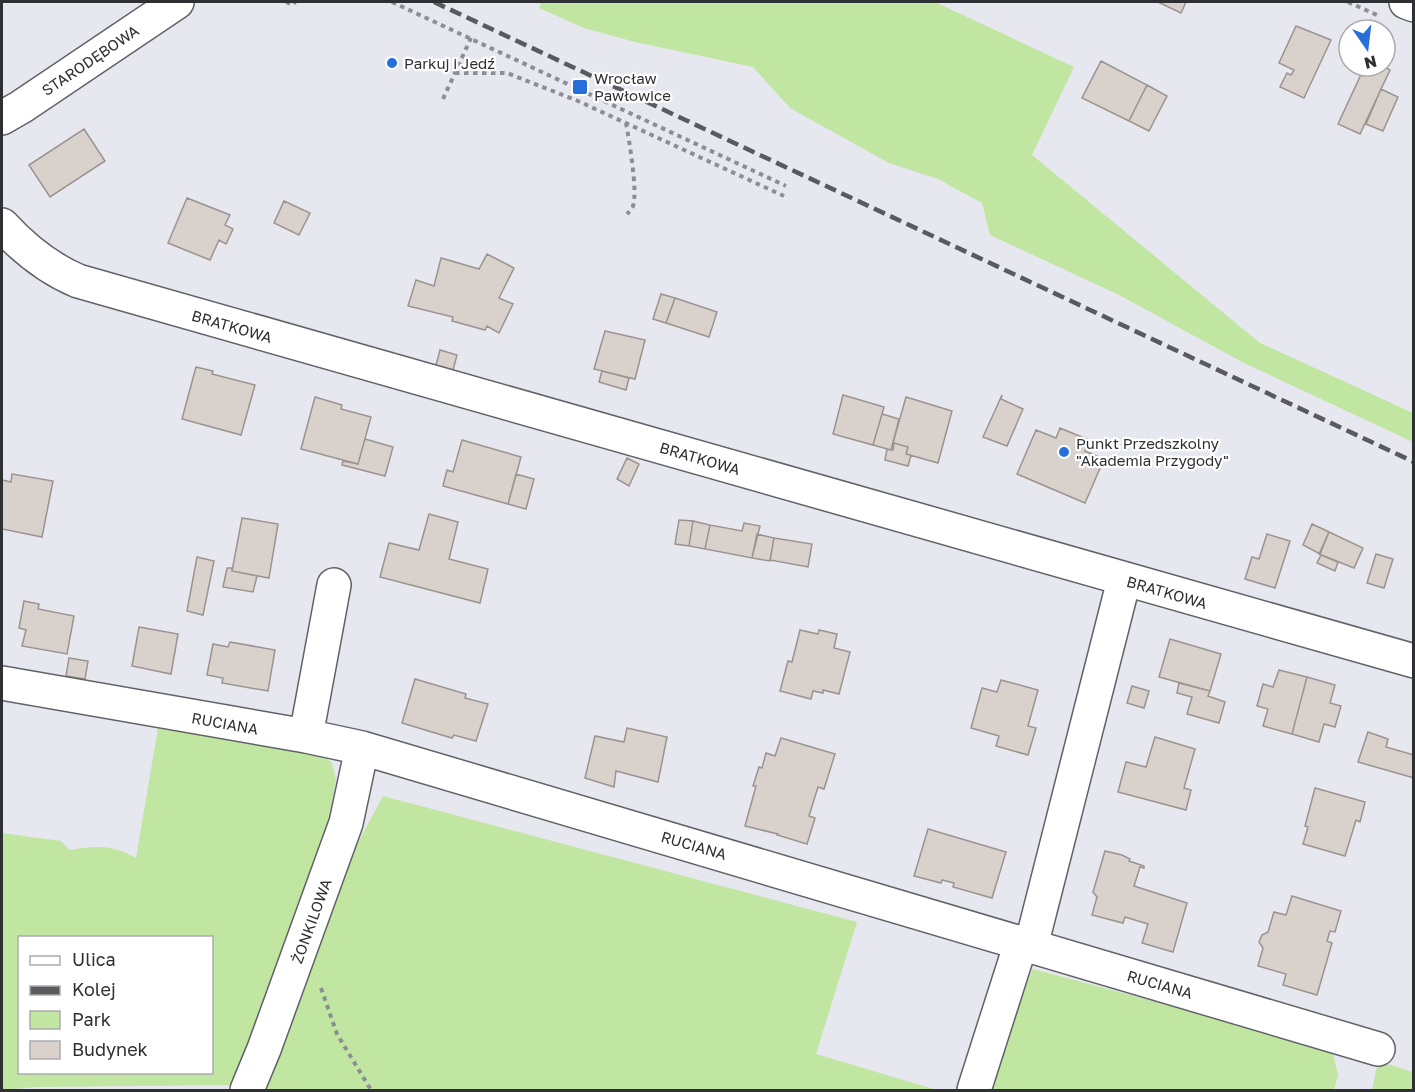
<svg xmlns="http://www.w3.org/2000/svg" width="1415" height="1092" font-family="'Golos Text',sans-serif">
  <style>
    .green { fill: #c1e6a2; fill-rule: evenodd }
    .building { fill: #d9d1cc; stroke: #9b938f; stroke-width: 1.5 }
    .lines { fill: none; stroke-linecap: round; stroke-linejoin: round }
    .minor-casing { stroke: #616168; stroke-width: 36 }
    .path { stroke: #8d8e93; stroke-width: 4; stroke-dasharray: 4.5 4.5; stroke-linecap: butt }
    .minor { stroke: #fff; stroke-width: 33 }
    .rail { stroke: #595a5e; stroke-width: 4.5; stroke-dasharray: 12 6; stroke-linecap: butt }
    .poi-dot { fill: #266fdb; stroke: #fff; stroke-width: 2 }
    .labels { text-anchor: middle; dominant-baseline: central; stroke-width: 4.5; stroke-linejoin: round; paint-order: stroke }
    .street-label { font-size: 15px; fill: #2f3033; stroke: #fff }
    .poi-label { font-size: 15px; fill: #2f3033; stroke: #fff; text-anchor: start }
  </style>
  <rect width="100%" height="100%" fill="#e6e7ef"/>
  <path class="green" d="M542,2H935L1074,67L1032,155L1260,343L1413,413V442L1244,363L1119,295L990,235L982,203L938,179L889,163L790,108L753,67L635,42L584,28L539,8Z
    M159,722L318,752L332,763L336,780L323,848L251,1042L230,1085L37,1087L2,1090V833L61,841L70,850C97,846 110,844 136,858ZM20,938H212V1072H20Z
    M383,796L857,922L816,1054L937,1090H258L346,865Z
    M1033,969L1332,1049L1338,1075L1334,1090H989L1009,1024Z
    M1378,1061L1413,1072V1090H1372Z"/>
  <path class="building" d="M1158,2H1186L1181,13Z
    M1296,26L1331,40L1304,98L1280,87L1287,73L1291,75L1294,70L1279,63Z
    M1101,61L1147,85L1129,121L1082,98Z
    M1365,66H1383L1390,70L1360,134L1338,124Z
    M1147,85L1167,96L1149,131L1129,121Z
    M1381,89L1398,97L1383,131L1366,124Z
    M84,129L105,161L50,197L29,165Z
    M187,198L230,215L225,225L233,229L226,244L219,240L210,260L168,243Z
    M284,201L310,213L299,235L274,223Z
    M487,254L514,268L499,298L513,304L499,333L487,326L485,330L452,321L453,317L408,306L416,280L434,286L441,258L479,269Z
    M661,294L675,298L666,323L653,319Z
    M675,298L717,312L709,337L666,323Z
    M605,331L645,340L635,379L594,369Z
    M440,350L457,355L452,374L435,369Z
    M196,367L213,371L212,374L255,385L241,435L182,419Z
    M602,371L629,378L626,390L599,382Z
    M843,395L884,407L873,445L833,434Z
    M1002,395L1001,399L1023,409L1007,446L983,437Z
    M315,397L342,405L341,409L371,417L358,464L301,449Z
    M906,397L952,411L938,463L906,454L908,447L894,443L893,450H891Z
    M882,414L899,419L891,450L873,445Z
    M1060,428L1089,440L1085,451L1104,459L1085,503L1017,474L1036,430L1056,438Z
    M365,439L393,447L385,476L342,465L343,461L358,464Z
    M462,440L521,457L508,504L443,486L447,470L453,472Z
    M894,443L908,447L906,454L911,455L908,466L885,460L887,449L893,450Z
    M627,458L639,464L629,486L617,479Z
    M12,474L53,481L42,537L2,529V480L11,482Z
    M516,474L534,479L526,509L508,504Z
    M429,514L458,522L449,559L488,569L480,603L380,577L389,543L419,550Z
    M242,518L278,524L269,578L232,571Z
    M679,520L693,521L689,546L675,544Z
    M693,521L710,525L705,549L689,546Z
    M744,523L760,526L752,558L705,549L710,525L742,531Z
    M1312,524L1329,532L1320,554L1303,545Z
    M1329,532L1363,548L1354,568L1319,554Z
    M757,534L774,538L770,561L752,558Z
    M1267,534L1290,541L1275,588L1245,579L1252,557L1259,559Z
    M774,538L812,544L808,567L770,560Z
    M1376,554L1393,559L1384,588L1367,583Z
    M1321,555L1338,562L1335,571L1317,563Z
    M197,557L214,561L203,615L187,611Z
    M227,568H232V571L257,576L253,592L223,587Z
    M24,601L39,604L38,609L74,616L67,654L22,646L26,630L19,628Z
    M139,627L178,634L171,674L132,666Z
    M800,630L818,634L819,630L837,634L834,648L850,652L839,694L823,690V693L813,691L811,699L780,691L788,661L792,662Z
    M1170,639L1221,654L1210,691L1159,677Z
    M230,642L275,650L268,691L222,683L223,678L207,675L213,644L228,647Z
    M69,658L88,661L85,679L66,676Z
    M1279,670L1307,677L1292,734L1263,726L1268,709L1257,706L1263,684L1273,687Z
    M1307,677L1335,685L1330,703L1341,706L1335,727L1324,724L1319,742L1292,734Z
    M415,679L466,694L465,698L488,704L476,741L454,735L452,738L402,723Z
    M1001,680L1038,690L1028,726L1036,728L1028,755L996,746L999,736L971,728L982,688L997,692Z
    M1179,683L1210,691L1208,696L1225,702L1219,723L1187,714L1192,697L1177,693Z
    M1132,686L1149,691L1144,708L1127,703Z
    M627,728L667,737L658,782L616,771L614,787L585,778L595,736L624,742Z
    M1368,732L1388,739L1386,747L1414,755V778L1358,762Z
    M1155,737L1195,749L1184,788L1191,790L1186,810L1118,792L1126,762L1146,767Z
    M781,738L835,754L824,789L818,787L809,816L815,818L807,844L777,835L778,834L745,826L756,786H753L759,767L762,768L766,753L775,756Z
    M1315,788L1365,802L1360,822L1356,820L1345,856L1303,844L1308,827L1305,826Z
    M928,829L1006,852L992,898L953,887L954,883L942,880L941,883L914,876Z
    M1105,851L1122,855L1130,859L1129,861L1144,866V868L1140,867L1134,886L1187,903L1173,952L1142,943L1148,924L1125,917L1123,923L1092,915L1097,897L1093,892Z
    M1292,896L1341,911L1335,932L1330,931L1327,941L1332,943L1317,995L1283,985L1286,974L1258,966L1263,948L1259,942L1262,935L1268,932L1274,912L1286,915Z"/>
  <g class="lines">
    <defs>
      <path id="minor" d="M1406,2L1414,5
        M2,118L21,107L177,2
        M2,225C24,249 47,268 78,281L1414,661
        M2,683L306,736L362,748L1378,1049
        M306,736L334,585
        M1031,946L1124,580
        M247,1090L264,1049L346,823L362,748
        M974,1090L1021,943"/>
    </defs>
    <use href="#minor" class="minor-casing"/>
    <path class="path" d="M286,2L293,5L295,2
      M392,2L786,186
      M1348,2L1377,15
      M455,73H507L578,101L784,196
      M443,99L471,38
      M626,123C629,140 638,191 633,206C633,208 629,212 627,214
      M321,988L337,1034L371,1090"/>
    <use href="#minor" class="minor"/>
    <path class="rail" d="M434,2L1414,462"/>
  </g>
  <g class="poi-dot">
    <circle cx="392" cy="63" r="6"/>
    <rect x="572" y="79" width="16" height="16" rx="3"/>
    <circle cx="1064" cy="452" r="6"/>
  </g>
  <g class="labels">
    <g class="street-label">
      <text transform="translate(90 60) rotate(-34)">STARODĘBOWA</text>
      <text transform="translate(232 326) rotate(16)">BRATKOWA</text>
      <text transform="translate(700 458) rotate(16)">BRATKOWA</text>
      <text transform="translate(1167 592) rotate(16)">BRATKOWA</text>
      <text transform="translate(225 723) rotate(10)">RUCIANA</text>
      <text transform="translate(694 845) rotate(16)">RUCIANA</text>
      <text transform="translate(311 921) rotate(-70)">ŻONKILOWA</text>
      <text transform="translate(1160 984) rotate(16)">RUCIANA</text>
    </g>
    <g class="poi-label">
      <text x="404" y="63">Parkuj i Jedź</text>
      <text x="594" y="78">Wrocław<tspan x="594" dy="17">Pawłowice</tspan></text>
      <text x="1076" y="443">Punkt Przedszkolny<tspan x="1076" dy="17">"Akademia Przygody"</tspan></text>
    </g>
  </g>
  <rect width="1415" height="1092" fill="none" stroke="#2f3033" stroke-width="6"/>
  <rect x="18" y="936" width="195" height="138" fill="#ffffff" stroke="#acacad" stroke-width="1.5"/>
  <rect x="30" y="956" width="30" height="9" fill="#ffffff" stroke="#acacad" stroke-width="1.5"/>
  <text x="72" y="966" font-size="18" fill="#2f3033">Ulica</text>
  <rect x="30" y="986" width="30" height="9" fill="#595a5e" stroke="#acacad" stroke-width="1.5"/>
  <text x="72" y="996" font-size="18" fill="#2f3033">Kolej</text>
  <rect x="30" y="1011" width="30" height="18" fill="#c1e6a2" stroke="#acacad" stroke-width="1.5"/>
  <text x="72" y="1026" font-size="18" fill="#2f3033">Park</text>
  <rect x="30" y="1041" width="30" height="18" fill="#d9d1cc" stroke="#acacad" stroke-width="1.5"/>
  <text x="72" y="1056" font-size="18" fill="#2f3033">Budynek</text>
  <g transform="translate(1367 48) rotate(166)"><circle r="28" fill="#ffffff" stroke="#acacad" stroke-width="1.5"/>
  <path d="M0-4.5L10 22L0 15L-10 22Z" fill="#266fdb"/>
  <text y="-9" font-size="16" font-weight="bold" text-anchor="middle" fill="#2f3033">N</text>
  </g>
</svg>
